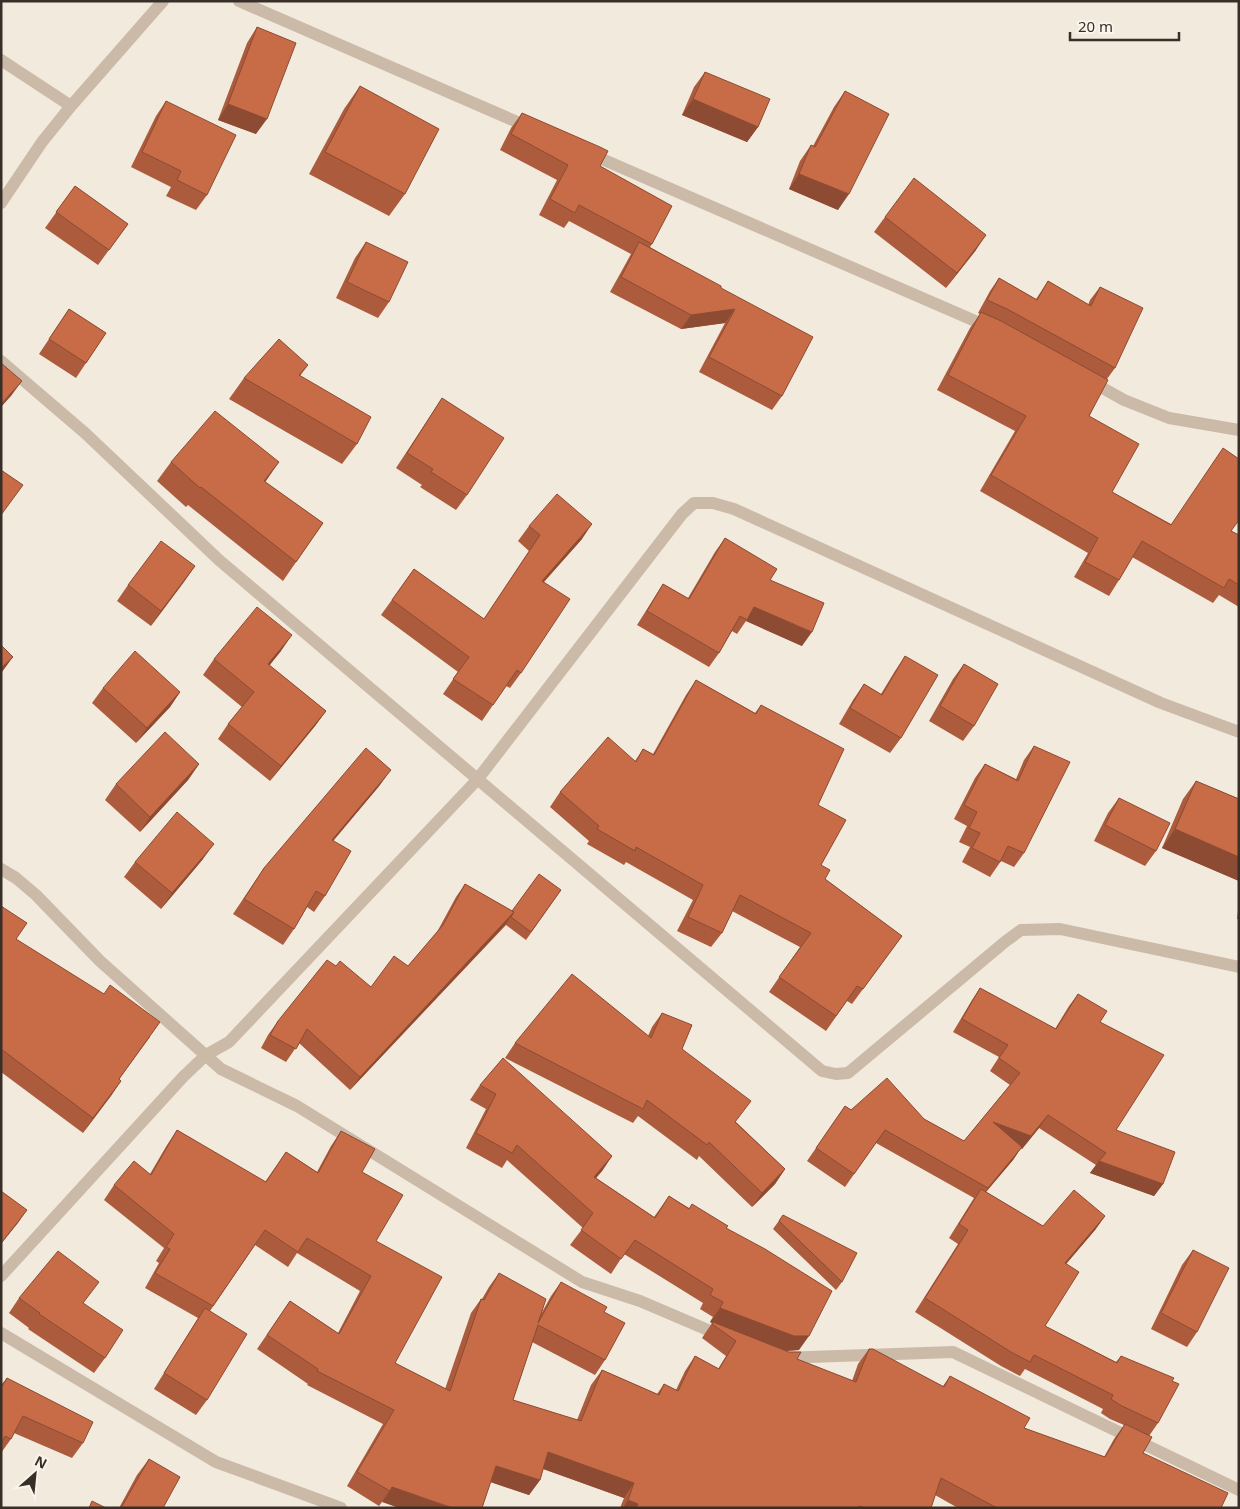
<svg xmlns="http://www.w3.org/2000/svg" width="1240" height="1509" font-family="'Noto Sans',sans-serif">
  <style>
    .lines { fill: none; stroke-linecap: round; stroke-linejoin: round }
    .minor { stroke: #ccbaa9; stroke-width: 12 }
    .wall { fill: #ac5c3d }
    .shaded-wall { fill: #8c4b32 }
    .building { fill: #c86b47; stroke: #8c4b32 }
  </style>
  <rect width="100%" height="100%" fill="#f3eade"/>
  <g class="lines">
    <path class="minor" d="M239,1L531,128
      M1,60L71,106
      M588,153L989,327
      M1,203L42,142L71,106L163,1
      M1,361L85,433L219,560L822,1071L836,1074L848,1073L1006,941L1021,930L1060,929L1239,967
      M1090,381L1124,400L1169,418L1239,430
      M1,869L16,878L36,895L100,961L221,1069L297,1106L582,1282L640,1301L722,1336
      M1,1276L183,1077L206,1055L229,1042L477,780L682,514L694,503H713L734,509L1161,703L1239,732
      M1,1333L216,1462L341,1508
      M781,1358L953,1352L1239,1490"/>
  </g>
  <path class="wall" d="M257,27L256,134L218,120L247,43Z
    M705,72L758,127L747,142L682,115L694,87Z
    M360,86L405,194L389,216L309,174L344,109Z
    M845,91L838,210L789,189L800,161L811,145L813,146L834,107Z
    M166,101L207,195L196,210L166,196L171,187L131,167L156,116Z
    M522,113L600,166L652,244L650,247L721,288L782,396L772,410L699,372L725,323L681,329L610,292L631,254L569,221L564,228L539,215L557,180L500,150L511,128Z
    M75,186L128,224L98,265L45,228Z
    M885,217L976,250L946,288L874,232Z
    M366,242L389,302L378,318L336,298L355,258Z
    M999,278L1036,299L1048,281L1088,305L1090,300L1100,287L1115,368L1107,379L1089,416L1112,492L1171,524L1231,531L1239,535V607L1219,595L1213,603L1132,557L1119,580L1109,596L1074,577L1088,553L980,491L1015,431L937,390L970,328L980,314L978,313L990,291Z
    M69,309L106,333L76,378L39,354Z
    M308,365L300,376L357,444L342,464L229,399L244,378Z
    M442,398L467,495L456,510L420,487L422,485L396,468Z
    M171,462L265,482L323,523L283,581L188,505L186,507L157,481Z
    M529,526L582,539L544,582L521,673L510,688L506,686L482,721L443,694L458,672L381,615L414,569L484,619L529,551L518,541Z
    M725,538L770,580L802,646L746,621L737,634L732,631L719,653L709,667L637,625L654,598L663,584L688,598L715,552Z
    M195,566L151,626L117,601L128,585Z
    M281,651L269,665L326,711L315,726L270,781L218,739L228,724L242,707L203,675L214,659Z
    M905,656L901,738L890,753L839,724L853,700L864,684L881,694L895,671Z
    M964,664L974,726L963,741L929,721L953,679Z
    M696,680L755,713L761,705L818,805L821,865L825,879L902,936L852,1004L847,1001L826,1031L769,992L800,947L732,911L722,933L711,947L677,931L693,900L626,862L624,865L587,844L589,841L550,807L560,792L635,761L643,749L653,754L686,695Z
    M103,688L180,692L170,707L136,743L92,703Z
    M1034,746L1024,853L1014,867L1001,861L990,877L962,862L970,847L959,842L967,826L954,819L975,778L985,764L1016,779L1024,760Z
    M199,764L188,780L140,832L105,800L116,784Z
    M1196,781L1239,799V881L1162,848L1183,799Z
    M380,785L334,840L325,896L314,912L307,907L294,929L283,945L233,914L264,868Z
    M1119,798L1156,851L1145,866L1094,841L1108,813Z
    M203,859L161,909L124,877L135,862Z
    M465,884L512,911L561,890L526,940L506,925L350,1090L299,1043L286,1062L261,1048L268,1035L278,1021L336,966L371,987L408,966L437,932L456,897Z
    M1239,904V919H1237Z
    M1,906L16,939L150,1037L119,1079L121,1081L83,1133L1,1072Z
    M980,988L1055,1029L1069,1006L1078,994L1100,1022L1116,1130L1163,1184L1154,1196L1090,1173L1096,1165L1039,1128L1022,1149L1021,1148L1013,1160L986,1192L1043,1226L1105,1216L1095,1230L1066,1264L1045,1326L1116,1362L1121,1356L1158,1423L1149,1436L1143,1453L1221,1508H958L935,1495L931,1508H620L624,1498L543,1469L540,1480L529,1495L490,1482L382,1502L379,1506L347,1486L383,1424L307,1385L308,1384L257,1349L290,1301L338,1333L360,1291L297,1253L288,1267L255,1245L210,1311L207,1400L196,1415L154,1389L198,1318L145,1288L159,1263L156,1261L164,1248L104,1200L114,1185L150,1174L167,1145L177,1130L265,1182L286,1152L317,1172L331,1146L341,1131L362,1172L376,1241L395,1363L445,1389L471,1313L481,1299H482L489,1287L499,1273L541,1314L551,1296L561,1282L604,1312L605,1360L595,1375L532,1342L513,1400L577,1420L591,1385L602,1370L657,1394L664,1384L676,1390L685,1371L695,1356L718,1369L726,1356L702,1338L712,1323L710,1322L713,1317L700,1309L703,1303L624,1254L611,1274L570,1245L583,1228L507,1160L502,1168L466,1148L486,1109L470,1100L480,1085L612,1156L602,1171L596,1178L654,1217L669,1196L689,1208L727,1229L799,1350L786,1351L797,1359L852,1381L858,1364L869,1349L943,1386L950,1376L1024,1428L1104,1457L1114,1439L1124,1425L1110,1419L1101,1413L1103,1409L1025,1369L1020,1376L1001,1366L915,1312L958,1244L949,1238L974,1198L876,1143L845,1187L807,1161L845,1106L851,1110L924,1119L964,1141L1010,1085L990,1071L999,1057L953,1032L972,1000Z
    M662,1013L682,1049L736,1122L785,1169L775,1184L752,1207L699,1156L697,1160L638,1116L633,1123L505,1058L515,1043L648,1036L652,1027Z
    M783,1215L842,1282L836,1290L773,1229Z
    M1193,1250L1197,1332L1187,1347L1151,1329L1182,1265Z
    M19,1298L83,1304L105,1358L94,1373L28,1329L29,1328L9,1313Z
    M7,1378L83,1443L72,1458L14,1433L11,1439L1,1453V1385Z
    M149,1459L163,1508H119L137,1475Z"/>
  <path class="shaded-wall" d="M693,99L758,127L747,142L682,115Z
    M228,104L267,119L256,134L218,120Z
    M799,174L849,194L838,210L789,189Z
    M986,235L976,250L946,288L957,273Z
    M735,309L725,323L681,329L691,315Z
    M22,381L11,396L1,407V404Z
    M279,462L266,481L250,500L264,481Z
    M592,524L582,539L531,596L542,581Z
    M195,566L184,582L151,626L161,611Z
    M754,607L812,632L802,646L746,621Z
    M292,635L281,651L258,680L268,664Z
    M13,657L2,672L1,673V668Z
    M180,692L170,707L136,743L147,728Z
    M326,711L315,726L270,781L281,766Z
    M199,764L188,780L140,832L150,817Z
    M391,770L380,785L321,855L332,840Z
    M1175,829L1239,857V881L1162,848Z
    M214,844L203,859L161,909L172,893Z
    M514,912L505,925L350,1090L360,1077Z
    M121,1081L111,1096L83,1133L93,1118Z
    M1048,1115L1039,1128L1022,1149L1021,1148L1013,1160L979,1200L988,1188L993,1122Z
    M612,1156L602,1171L584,1192L594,1177Z
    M1099,1161L1163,1184L1154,1196L1090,1173Z
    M785,1169L775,1184L752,1207L762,1193Z
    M27,1210L18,1223L1,1244L2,1242Z
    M1105,1216L1095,1230L1055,1277L1065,1263Z
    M720,1308L809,1336L799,1350L783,1351L710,1322Z
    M548,1452L634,1483L624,1498L538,1467Z
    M496,1466L540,1480L529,1495L485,1480Z
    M392,1487L453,1508H399L382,1502Z
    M628,1500L638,1504L635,1508H623Z"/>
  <path class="building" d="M257,27L296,43L267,119L228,104Z
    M705,72L770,99L758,127L693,99Z
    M360,86L439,129L405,194L325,152Z
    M845,91L889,114L849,194L799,174L811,145L815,147Z
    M166,101L236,135L207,195L177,180L181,171L142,152Z
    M522,113L600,147L608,151L600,166L672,206L652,244L579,205L575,213L550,199L568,165L511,134Z
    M914,178L986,235L957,273L885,217Z
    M75,186L128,224L109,250L56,212Z
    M366,242L408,262L389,302L347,282Z
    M639,242L721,286V288L813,337L782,396L709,357L735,309L691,315L621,277Z
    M999,278L1037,300L1048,281L1091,306L1100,287L1143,308L1115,368L1007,309L987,300Z
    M69,309L106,333L86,363L49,339Z
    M981,312L1001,321L1108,380L1089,416L1139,444L1112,492L1171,525L1223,448L1239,459V520L1231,531L1239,535V585L1229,579L1224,588L1142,541L1119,580L1085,562L1098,538L991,475L1026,416L948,375Z
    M279,339L308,365L299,375L371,417L357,444L244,378Z
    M1,363L22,381L1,404Z
    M442,398L504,438L467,495L431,472L433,469L407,453Z
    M215,411L279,462L264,481L323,523L296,562L201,487L200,488L171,462Z
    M1,470L23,485L1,515Z
    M557,494L592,524L542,581L570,599L521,673L517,670L493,705L453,679L469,657L392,600L414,569L484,619L540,535L529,526Z
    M725,538L777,569L770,580L824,603L812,632L754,607L747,620L740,616L719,653L647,611L663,584L689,599Z
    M161,541L195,566L161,611L128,585Z
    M257,607L292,635L268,664L326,711L281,766L228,724L254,692L214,659Z
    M1,645L13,657L1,668Z
    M135,651L180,692L147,728L103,688Z
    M905,656L938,675L901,738L850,708L864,684L882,695Z
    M964,664L998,684L974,726L940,706Z
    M696,680L756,714L761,705L844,749L818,805L846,820L821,865L830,870L825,879L902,936L863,989L857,986L836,1016L779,977L811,933L740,895L722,933L688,917L703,885L636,847L635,851L597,829L599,826L560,792L608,737L636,762L643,749L654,755Z
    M165,732L199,764L150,817L116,784Z
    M1034,746L1070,762L1024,853L1008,846L1000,862L972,848L980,833L969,828L977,812L964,805L985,764L1018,781Z
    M366,748L391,770L332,840L351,851L325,896L316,891L294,929L244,899L264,868Z
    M1196,781L1239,799V857L1175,829Z
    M1119,798L1170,823L1156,851L1105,825Z
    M177,812L214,844L172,893L135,862Z
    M539,874L561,890L531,932L511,917L514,912L512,911Z
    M465,884L514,912L360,1077L307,1029L296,1049L270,1035L278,1021L327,960L336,966L340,961L371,987L394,956L408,966L443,925Z
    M1,906L27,923L16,939L104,994L110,985L160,1022L119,1079L121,1081L93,1118L1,1049Z
    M572,974L651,1038L662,1013L692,1025L682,1049L751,1101L735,1122L785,1169L762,1193L709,1142L707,1145L647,1100L643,1109L515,1043Z
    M980,988L1056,1029L1078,994L1107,1011L1100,1022L1164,1055L1116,1130L1175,1152L1163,1184L1099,1161L1106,1153L1048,1115L1031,1136L993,1122L1022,1147L988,1188L885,1130L854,1174L816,1148L845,1106L851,1110L887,1078L924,1119L964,1141L1020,1073L999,1058L1008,1045L962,1019Z
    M503,1058L612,1156L594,1177L655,1218L669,1196L689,1209L692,1204L728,1226L726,1228L765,1249L832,1291L809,1336H794L720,1308L723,1302L710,1295L713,1289L635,1240L621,1259L581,1230L593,1213L517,1145L512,1153L476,1133L496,1094L480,1085Z
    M177,1130L266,1182L286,1152L318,1173L341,1131L375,1149L362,1172L403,1195L376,1241L442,1277L395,1363L450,1391L481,1299L484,1300L499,1273L546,1299L538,1323L561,1282L607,1307L604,1312L625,1323L605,1360L538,1325L513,1400L581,1421L602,1370L659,1395L664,1384L678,1391L695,1356L719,1369L736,1341L712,1324L713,1322L789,1352H801L797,1359L856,1382L869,1349H873L944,1387L950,1376L1030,1418L1024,1428L1105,1457L1125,1424L1152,1437L1143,1453L1228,1493L1221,1508H997L941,1478L931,1508H866L859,1506V1508H637L638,1504L628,1500L634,1483L548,1452L540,1480L496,1466L482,1508H453L392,1487L390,1491L357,1472L394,1410L317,1371L318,1369L267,1335L290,1301L339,1334L371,1276L307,1238L298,1252L265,1230L213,1306L155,1273L170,1249L166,1247L174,1234L114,1185L134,1161L151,1175Z
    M981,1189L1043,1226L1074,1190L1105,1216L1065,1263L1079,1272L1045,1326L1117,1363L1121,1356L1174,1378L1172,1381L1179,1384L1158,1423L1120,1405L1111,1399L1113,1395L1034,1355L1030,1362L1011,1352L925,1298L968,1230L959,1224Z
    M1,1191L27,1210L2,1242H1Z
    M783,1215L857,1253L842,1282L779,1221Z
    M1193,1250L1229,1268L1197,1332L1161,1313Z
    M58,1251L99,1282L83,1303L123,1330L105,1358L39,1314L40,1313L19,1298Z
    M205,1308L247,1334L207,1400L164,1373Z
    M7,1378L93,1422L83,1443L23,1416L11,1439L5,1436L1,1444V1388Z
    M149,1459L180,1477L163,1508H121Z
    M92,1501L106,1508H89Z"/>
  <rect width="1240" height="1509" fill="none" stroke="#392f29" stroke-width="5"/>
  <g transform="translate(35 1474) rotate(27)" stroke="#faf4eb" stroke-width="4" paint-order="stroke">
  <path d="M0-4L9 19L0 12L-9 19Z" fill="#392f29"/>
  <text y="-8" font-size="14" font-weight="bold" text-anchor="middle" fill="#392f29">N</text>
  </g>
  <path d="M1070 32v8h109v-8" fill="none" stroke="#392f29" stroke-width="2.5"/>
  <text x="1078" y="32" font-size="15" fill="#392f29" stroke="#faf4eb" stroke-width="4" paint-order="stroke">20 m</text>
</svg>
